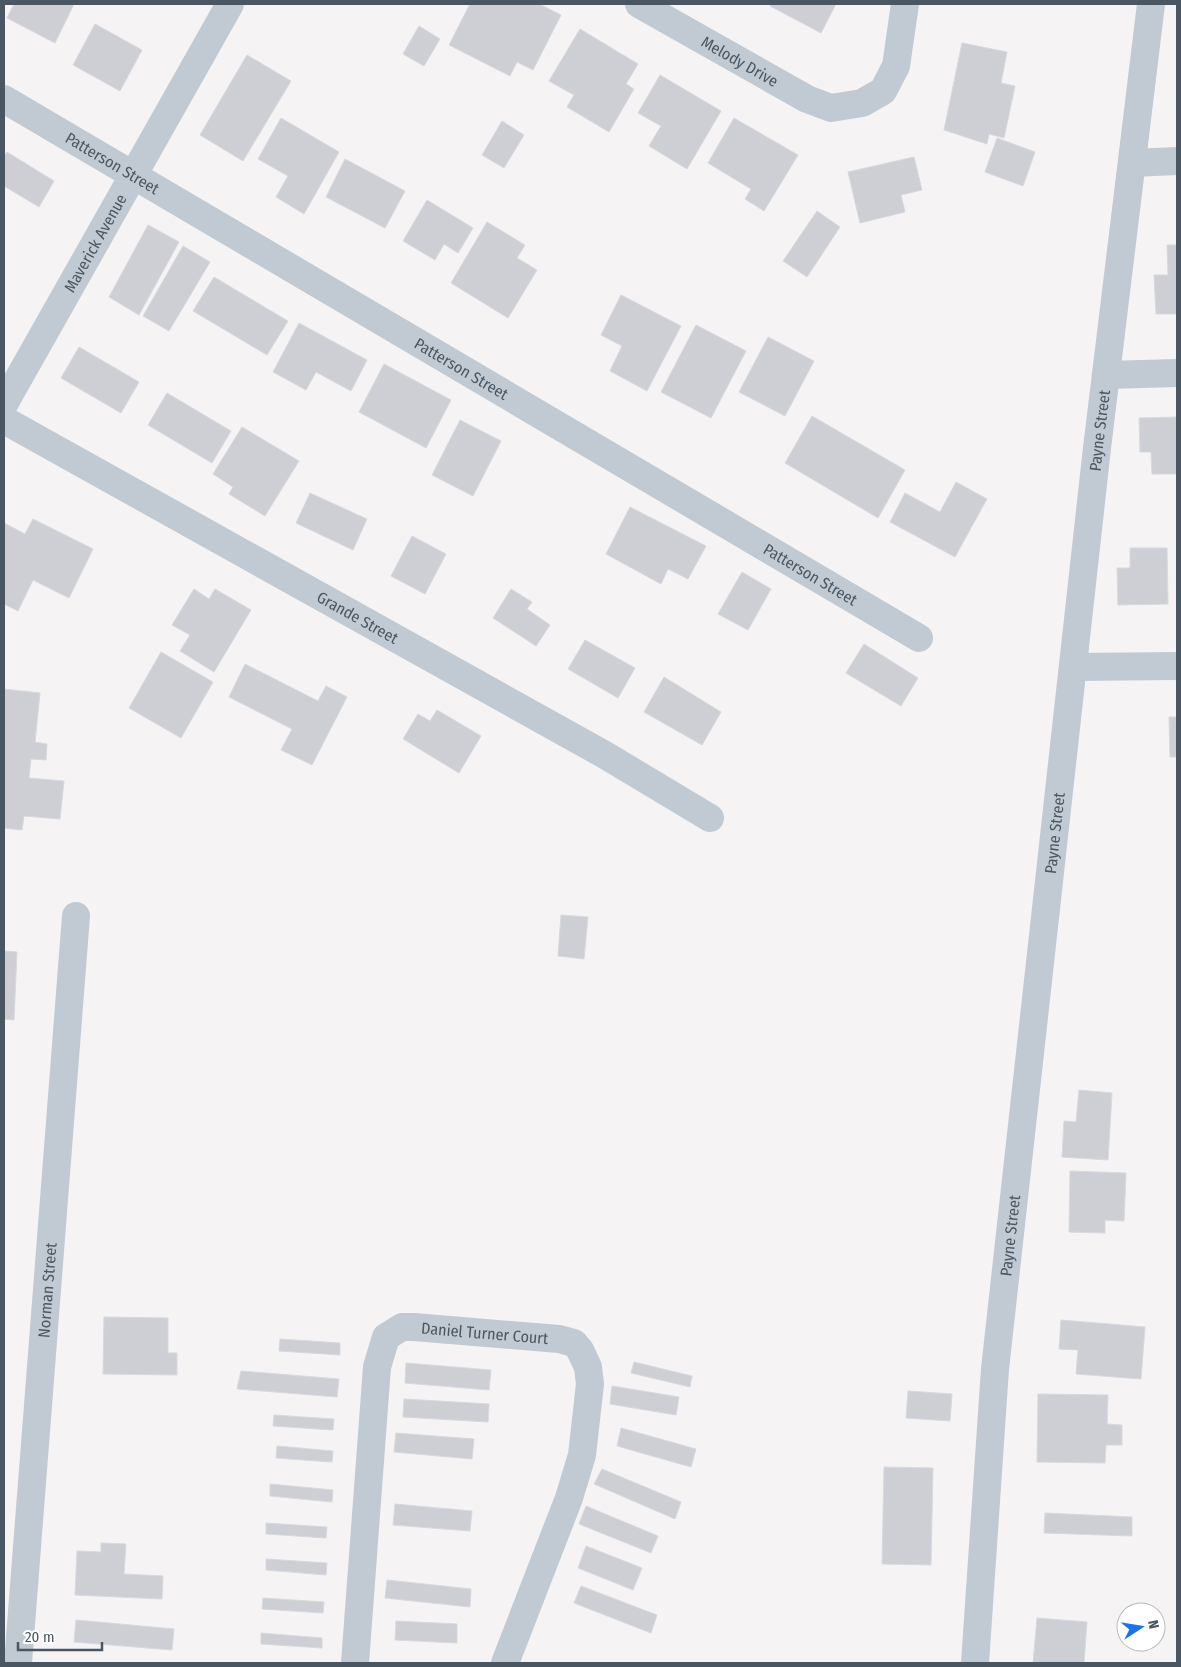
<svg xmlns="http://www.w3.org/2000/svg" width="1181" height="1667" font-family="'Fira Sans Condensed',sans-serif">
  <style>
    .building { fill: #cdcfd5; stroke: #d7d9de }
    .lines { fill: none; stroke-linecap: round; stroke-linejoin: round }
    .minor { stroke: #c1cad2; stroke-width: 28 }
    .labels { text-anchor: middle; dominant-baseline: central; stroke-width: 4.5; stroke-linejoin: round; paint-order: stroke }
    .street-label { font-size: 16px; fill: #4a5661; stroke: #fff }
  </style>
  <rect width="100%" height="100%" fill="#f5f3f3"/>
  <path class="building" d="M14,4H74L55,43L7,18Z
    M470,4H539L561,15L533,70L517,62L510,76L449,45Z
    M771,4H836L821,33L770,6Z
    M95,24L142,50L120,91L73,65Z
    M419,26L440,39L424,66L403,54Z
    M580,29L638,64L626,84L634,89L609,132L567,107L574,95L549,81Z
    M962,43L1007,52L1001,83L1015,86L1004,138L989,134L987,144L944,130Z
    M247,55L291,81L243,161L200,135Z
    M660,75L721,111L687,169L649,146L661,126L638,113Z
    M281,118L339,152L304,214L276,197L288,176L258,159Z
    M734,118L798,155L764,211L745,199L751,189L708,163Z
    M502,121L524,135L504,168L482,155Z
    M997,138L1035,152L1023,186L985,172Z
    M7,152L54,181L39,207L4,186V157Z
    M914,157L922,190L901,195L905,212L860,223L848,172Z
    M345,159L405,191L385,228L326,197Z
    M427,200L473,228L458,253L444,244L435,260L403,241Z
    M817,211L840,227L807,277L783,261Z
    M487,222L525,245L517,258L537,270L508,318L451,283Z
    M148,225L179,242L139,315L109,297Z
    M1167,245H1177V314H1156L1154,275H1168Z
    M183,246L210,262L169,331L143,316Z
    M214,277L288,321L267,355L193,311Z
    M621,295L681,326L647,391L610,371L622,346L601,335Z
    M299,323L367,360L351,391L316,372L306,390L273,372Z
    M696,325L746,351L711,418L661,392Z
    M768,337L814,361L785,416L739,392Z
    M79,347L139,382L121,413L61,378Z
    M384,364L451,400L426,448L359,412Z
    M167,393L231,431L212,463L148,425Z
    M812,416L905,470L878,518L785,463Z
    M1177,417V474H1152L1151,452H1140L1139,418Z
    M460,420L501,441L473,496L432,475Z
    M242,427L299,461L265,516L229,494L233,487L213,474Z
    M956,482L987,499L955,557L890,522L905,493L940,512Z
    M310,493L367,519L353,550L296,523Z
    M630,507L706,546L688,579L668,569L661,584L606,554Z
    M33,519L93,549L69,598L33,580L18,611L4,604V523L25,534Z
    M412,536L446,554L425,594L391,576Z
    M1130,548H1167L1168,604L1118,605L1117,568H1130Z
    M742,572L771,589L748,630L718,614Z
    M194,589L209,599L215,589L251,610L214,672L180,651L190,635L172,625Z
    M511,589L532,602L527,609L550,625L536,646L493,618Z
    M585,640L635,668L618,698L568,669Z
    M864,644L918,678L901,706L846,673Z
    M161,652L213,682L181,738L129,708Z
    M245,664L318,701L326,686L347,697L312,765L281,750L292,729L229,697Z
    M664,677L721,712L702,745L644,712Z
    M4,689L40,693L35,742L47,744L46,760L31,759L29,778L64,781L60,819L24,816L22,830L4,828Z
    M437,710L481,736L459,773L403,739L418,714L430,721Z
    M1169,717H1177V757H1170Z
    M561,915L588,917L584,959L558,956Z
    M4,951L17,952L14,1020L4,1019Z
    M1079,1090L1112,1093L1108,1160L1062,1157L1064,1121L1076,1122Z
    M1070,1171L1126,1173L1124,1221L1105,1220V1233L1069,1232Z
    M104,1317L168,1318V1353H177V1375L103,1374Z
    M1061,1320L1145,1327L1141,1379L1076,1374L1078,1350L1059,1349Z
    M280,1339L340,1343V1355L279,1351Z
    M634,1362L692,1376L690,1387L631,1373Z
    M406,1363L491,1370L489,1390L405,1383Z
    M241,1371L339,1379L337,1397L237,1389Z
    M612,1386L679,1397L676,1415L610,1404Z
    M908,1391L952,1394L950,1421L906,1418Z
    M1038,1394L1108,1395L1107,1424L1122,1425V1445H1106L1105,1463L1037,1462Z
    M404,1399L489,1404L488,1422L403,1417Z
    M274,1415L334,1419L333,1430L273,1426Z
    M621,1428L696,1449L691,1467L617,1446Z
    M396,1433L474,1439L472,1459L394,1452Z
    M277,1446L333,1451L332,1462L276,1458Z
    M884,1467L933,1468L931,1565L882,1564Z
    M602,1469L681,1502L675,1519L594,1484Z
    M270,1484L333,1490L332,1502L270,1496Z
    M395,1504L472,1511L470,1531L393,1525Z
    M586,1506L658,1536L651,1553L579,1524Z
    M1045,1513L1132,1517V1536L1044,1533Z
    M266,1523L327,1527L326,1538L266,1534Z
    M101,1543L126,1544L124,1574L163,1576L162,1599L75,1595L77,1551L101,1552Z
    M586,1546L642,1568L633,1590L578,1568Z
    M266,1559L327,1563L326,1575L266,1570Z
    M387,1580L471,1589L470,1607L385,1598Z
    M581,1586L657,1615L651,1633L574,1603Z
    M263,1598L324,1602L323,1613L262,1609Z
    M1037,1618L1087,1622L1084,1663H1033Z
    M76,1620L174,1629L172,1650L74,1642Z
    M396,1621L457,1624V1643L395,1640Z
    M261,1633L322,1638V1648L261,1644Z"/>
  <g class="lines">
    <g class="minor">
      <path id="s1" d="M639,4L807,99L831,108L862,103L883,91L896,66L905,4"/>
      <path id="s2" d="M4,99L919,638"/>
      <path d="M1132,163L1177,161"/>
      <path d="M1106,375L1177,373"/>
      <path id="s3" d="M4,404L230,4"/>
      <path id="s4" d="M4,420L605,755L710,818"/>
      <path d="M1073,667L1177,666"/>
      <path id="s5" d="M18,1663L76,916"/>
      <path id="s6" d="M355,1663L377,1367L386,1337L402,1327H414L559,1339L574,1343L580,1350L588,1367L590,1384L582,1455L569,1498L505,1663"/>
      <path id="s7" d="M975,1663L995,1369L1097,448L1151,4"/>
    </g>
  </g>
  <g class="labels">
    <g class="street-label">
      <text stroke="none"><textPath href="#s1" startOffset="116">Melody Drive</textPath></text>
      <text stroke="none"><textPath href="#s2" startOffset="126">Patterson Street</textPath></text>
      <text stroke="none"><textPath href="#s3" startOffset="185">Maverick Avenue</textPath></text>
      <text stroke="none"><textPath href="#s2" startOffset="531">Patterson Street</textPath></text>
      <text stroke="none"><textPath href="#s7" startOffset="1239">Payne Street</textPath></text>
      <text stroke="none"><textPath href="#s2" startOffset="936">Patterson Street</textPath></text>
      <text stroke="none"><textPath href="#s4" startOffset="405">Grande Street</textPath></text>
      <text stroke="none"><textPath href="#s7" startOffset="834">Payne Street</textPath></text>
      <text stroke="none"><textPath href="#s7" startOffset="429">Payne Street</textPath></text>
      <text stroke="none"><textPath href="#s5" startOffset="374">Norman Street</textPath></text>
      <text stroke="none"><textPath href="#s6" startOffset="430">Daniel Turner Court</textPath></text>
    </g>
  </g>
  <rect width="1181" height="1667" fill="none" stroke="#4a5661" stroke-width="10"/>
  <g transform="translate(1141 1627) rotate(78)"><circle r="24" fill="#ffffff" stroke="#b7bbc0"/>
  <path d="M0-4L9 19L0 12L-9 19Z" fill="#1a73e8"/>
  <text y="-8" font-size="14" font-weight="bold" text-anchor="middle" fill="#4a5661">N</text>
  </g>
  <path d="M18 1642v8h84v-8" fill="none" stroke="#4a5661" stroke-width="2.5"/>
  <text x="25" y="1642" font-size="15" fill="#4a5661" stroke="#ffffff" stroke-width="4" paint-order="stroke">20 m</text>
</svg>
